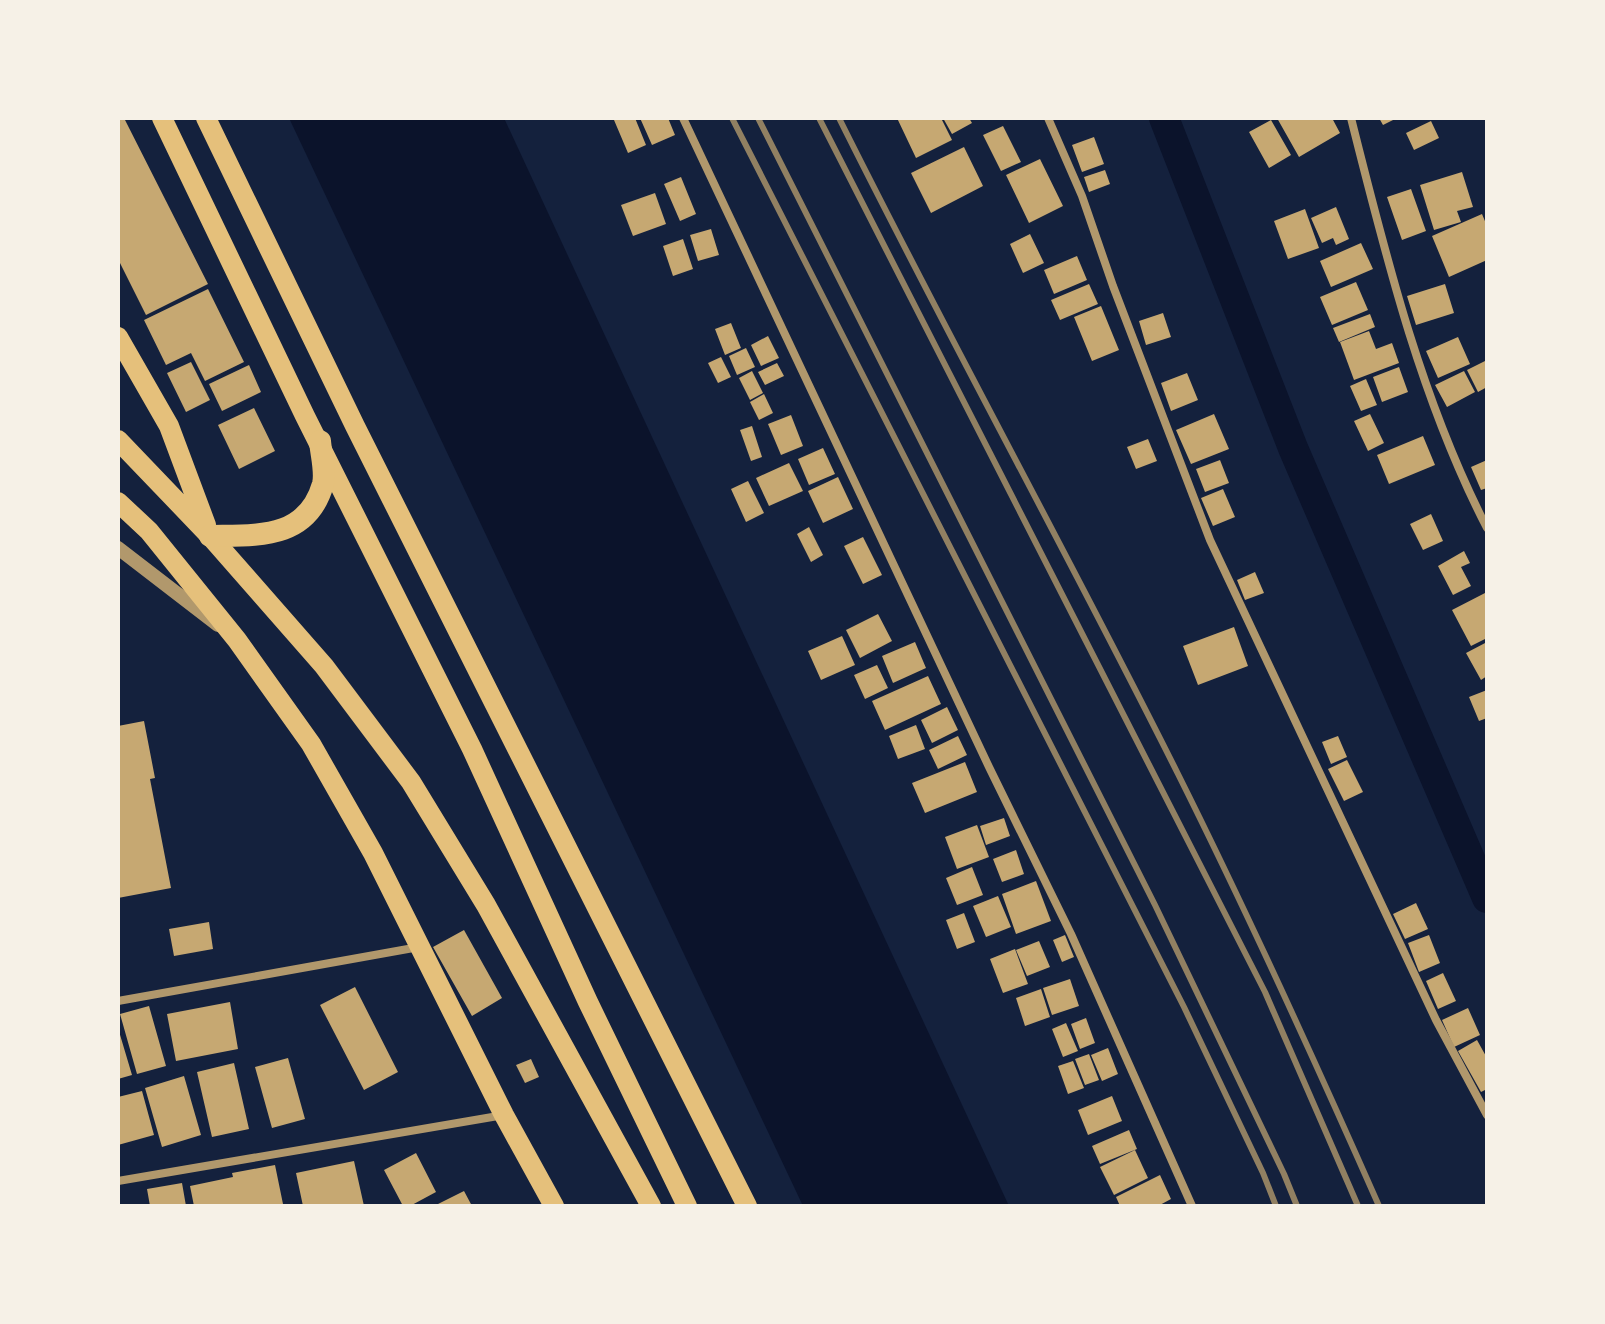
<svg xmlns="http://www.w3.org/2000/svg" width="1605" height="1324" font-family="Inter,sans-serif">
  <style>
    .water { fill: #0b132b }
    .lines { fill: none; stroke-linecap: round; stroke-linejoin: round }
    .canal { stroke: #0b132b; stroke-width: 30 }
    .building { fill: #c6a872 }
    .minor { stroke: #b1986c; stroke-width: 8 }
    .tertiary { stroke: #b1986c; stroke-width: 14 }
    .primary { stroke: #e5c07b; stroke-width: 20 }
    .trunk { stroke: #e5c07b; stroke-width: 22 }
    .rail { stroke: #918062; stroke-width: 6 }
  </style>
  <rect width="100%" height="100%" fill="#14213d"/>
  <path class="water" d="M289,118H504L1009,1206H803Z"/>
  <g class="lines">
    <path class="canal" d="M1164,118L1293,448L1487,898"/>
  </g>
  <path class="building" d="M118,118H124L208,284L146,315L118,259Z
    M619,118H635L646,145L628,153L614,120Z
    M640,118H668L675,135L652,145Z
    M897,118H941L952,140L916,158Z
    M943,118H969L972,123L952,134Z
    M1277,118H1332L1340,133L1299,157Z
    M1379,118H1397L1383,125Z
    M1271,120L1291,155L1269,168L1249,132Z
    M1431,121L1439,138L1414,150L1406,133Z
    M1003,126L1021,162L1001,171L983,135Z
    M1094,137L1104,164L1082,172L1072,145Z
    M964,147L983,186L931,213L911,173Z
    M1040,159L1063,206L1029,223L1006,175Z
    M1105,170L1110,184L1089,192L1084,177Z
    M1462,172L1473,207L1457,211L1461,222L1434,230L1420,185Z
    M681,177L696,214L680,221L664,184Z
    M1411,189L1426,231L1402,240L1387,197Z
    M655,193L666,224L633,236L621,205Z
    M1336,207L1349,239L1336,245L1333,238L1322,243L1311,218Z
    M1305,209L1319,248L1288,259L1274,221Z
    M1482,214L1487,226V260L1449,277L1432,236Z
    M711,229L719,255L698,261L690,235Z
    M1030,234L1044,263L1023,273L1010,244Z
    M683,239L693,269L673,276L663,246Z
    M1361,243L1373,269L1331,287L1320,261Z
    M1077,256L1087,280L1054,294L1044,270Z
    M1356,282L1368,310L1332,325L1320,297Z
    M1089,284L1098,304L1060,320L1051,300Z
    M1445,284L1454,313L1416,325L1407,296Z
    M208,289L244,362L205,381L191,353L166,365L144,320Z
    M1101,306L1119,350L1092,361L1074,317Z
    M1163,313L1171,337L1146,345L1139,321Z
    M1370,314L1375,327L1339,342L1333,328Z
    M731,323L741,348L725,355L715,329Z
    M1369,331L1376,349L1392,343L1399,363L1354,380L1340,342Z
    M768,336L779,358L761,366L751,345Z
    M1458,337L1470,364L1438,378L1426,351Z
    M746,348L755,367L737,375L729,356Z
    M721,357L731,377L718,383L708,363Z
    M1487,360V387L1478,392L1467,370Z
    M191,362L210,400L186,412L167,373Z
    M777,363L784,376L765,385L758,372Z
    M249,365L261,392L222,411L209,384Z
    M1399,367L1408,392L1382,402L1373,377Z
    M752,371L763,393L750,400L739,378Z
    M1464,371L1475,392L1447,407L1435,385Z
    M1187,373L1198,400L1171,411L1161,383Z
    M1366,379L1377,405L1361,411L1350,386Z
    M764,394L773,413L759,420L750,402Z
    M254,408L275,451L239,469L218,425Z
    M1214,414L1229,449L1191,464L1176,430Z
    M1370,414L1384,443L1368,451L1354,421Z
    M791,415L803,446L781,455L768,424Z
    M752,426L762,457L751,461L740,430Z
    M1423,436L1435,465L1389,484L1377,455Z
    M1148,439L1157,461L1136,469L1127,447Z
    M823,448L835,474L809,485L798,459Z
    M1220,460L1229,483L1205,492L1196,469Z
    M1487,460V488L1481,490L1471,467Z
    M789,463L803,491L769,506L756,478Z
    M838,477L853,509L823,523L808,491Z
    M748,481L764,513L746,522L731,489Z
    M1223,489L1235,517L1213,526L1201,498Z
    M1431,514L1443,541L1423,550L1410,524Z
    M809,527L823,555L811,562L797,534Z
    M863,537L882,575L863,584L844,546Z
    M1464,551L1470,563L1461,567L1471,586L1453,595L1438,566Z
    M1255,572L1264,593L1245,600L1237,580Z
    M1485,593L1487,638L1471,646L1452,610Z
    M878,614L892,641L860,658L846,630Z
    M1234,627L1248,666L1198,685L1183,646Z
    M842,636L855,665L821,680L808,651Z
    M915,642L926,668L893,683L882,656Z
    M1487,642V676L1481,680L1466,653Z
    M877,665L888,688L865,699L854,675Z
    M928,676L941,704L885,730L872,701Z
    M1487,690V718L1479,721L1469,697Z
    M947,707L958,730L932,743L921,720Z
    M144,721L155,778L150,779L171,888L118,898V726Z
    M916,725L925,749L898,759L889,736Z
    M958,736L967,755L938,769L929,750Z
    M1338,736L1347,757L1331,764L1322,742Z
    M1347,760L1363,792L1344,801L1328,769Z
    M965,762L977,792L925,813L912,783Z
    M1004,818L1010,836L986,845L980,826Z
    M977,825L989,857L957,869L945,837Z
    M1016,850L1024,874L1002,882L993,859Z
    M972,867L983,895L957,905L946,878Z
    M1036,881L1051,921L1016,934L1002,894Z
    M998,896L1011,927L986,937L973,906Z
    M1416,903L1428,929L1405,939L1393,914Z
    M964,913L975,942L957,949L946,920Z
    M209,922L213,949L174,956L169,929Z
    M464,930L502,998L472,1016L433,947Z
    M1065,935L1074,957L1062,962L1053,940Z
    M1429,935L1440,963L1419,972L1408,943Z
    M1039,941L1050,967L1027,976L1016,950Z
    M1015,949L1028,984L1003,993L990,959Z
    M1443,973L1456,1001L1438,1009L1426,981Z
    M1070,979L1079,1006L1052,1015L1043,988Z
    M355,987L398,1072L364,1090L320,1005Z
    M1041,989L1050,1017L1025,1026L1016,998Z
    M230,1002L238,1049L176,1061L167,1014Z
    M149,1006L166,1066L137,1074L120,1014Z
    M1468,1008L1480,1035L1454,1047L1442,1020Z
    M1086,1018L1095,1043L1080,1049L1071,1024Z
    M1066,1023L1078,1051L1063,1057L1052,1029Z
    M118,1028L132,1075L118,1079Z
    M1477,1040L1487,1058V1089L1481,1092L1458,1051Z
    M1108,1048L1118,1074L1102,1081L1091,1055Z
    M1089,1054L1099,1080L1085,1085L1075,1059Z
    M288,1058L305,1119L272,1128L255,1067Z
    M531,1059L539,1077L525,1083L516,1065Z
    M1073,1061L1084,1088L1068,1094L1058,1066Z
    M234,1063L249,1129L212,1137L197,1072Z
    M184,1076L201,1135L162,1147L145,1088Z
    M142,1091L154,1135L118,1145V1097Z
    M1112,1096L1122,1121L1088,1135L1078,1110Z
    M1129,1130L1137,1149L1100,1164L1092,1146Z
    M1135,1150L1148,1178L1114,1195L1100,1167Z
    M416,1153L436,1192L410,1206H403L384,1170Z
    M354,1161L364,1206H303L296,1173Z
    M275,1165L283,1204L194,1206L190,1186L233,1177L232,1173Z
    M1160,1175L1171,1199L1158,1206H1120L1116,1197Z
    M182,1183L186,1206H150L147,1189Z
    M464,1191L472,1206H434Z"/>
  <g class="lines">
    <path class="minor" d="M683,118L989,767L1071,934L1192,1206
      M1048,118L1082,196L1113,286L1210,540L1436,1020L1487,1115
      M1351,118C1386,257 1421,400 1487,528
      M118,1001L419,947
      M118,1181L504,1115"/>
    <path class="tertiary" d="M118,548L218,625"/>
    <path class="primary" d="M162,118L305,416L472,749L588,1002L687,1206
      M206,118L355,426L747,1206
      M118,337L169,426L206,525
      M118,440L210,536L324,666L411,782L486,905L651,1206
      M118,502L149,531L237,640L311,744L373,853L504,1115L554,1206"/>
    <path class="trunk" d="M210,536C257,535 307,540 323,484C326,472 321,454 320,441"/>
    <path class="rail" d="M732,118L1184,1007L1263,1173L1276,1206
      M758,118L1155,905L1284,1174L1297,1206
      M819,118L1265,992L1358,1206
      M839,118C949,339 1068,554 1178,774C1249,916 1315,1061 1379,1206"/>
  </g>
  <rect width="1605" height="1324" fill="none" stroke="#f6f1e7" stroke-width="240"/>
</svg>
